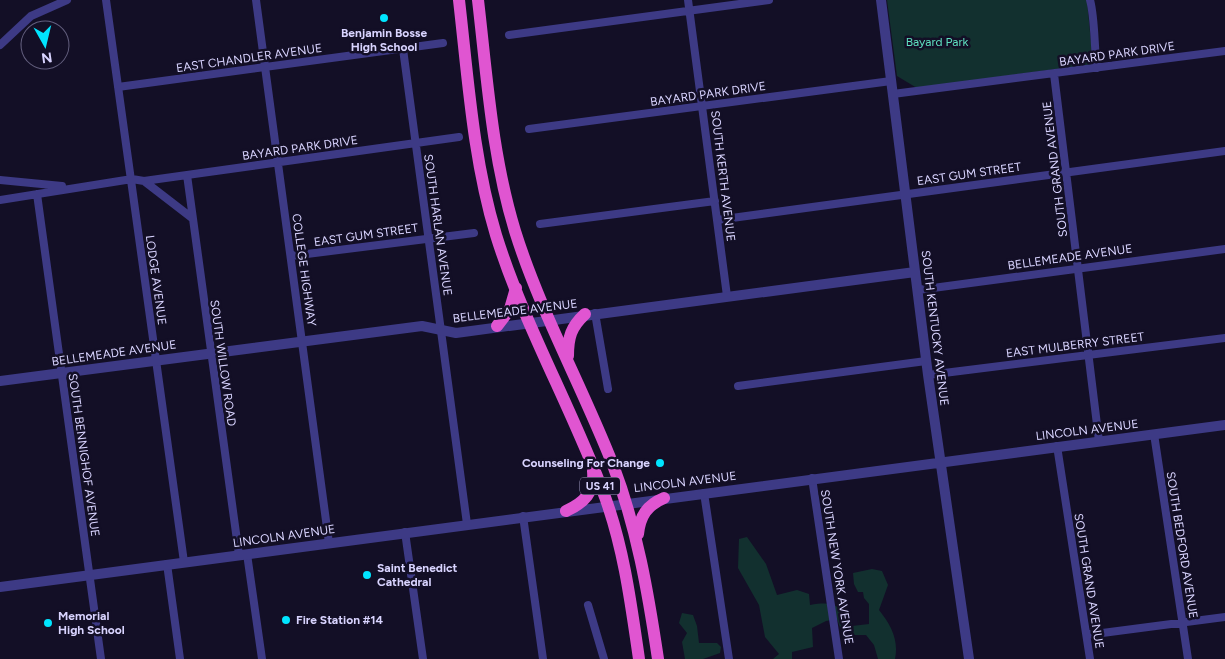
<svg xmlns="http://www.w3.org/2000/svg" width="1225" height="659" font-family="Figtree,sans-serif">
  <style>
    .green { fill: #12302f }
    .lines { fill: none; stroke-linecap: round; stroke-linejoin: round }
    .minor { stroke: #3d3a85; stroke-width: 8 }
    .tertiary { stroke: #3d3a85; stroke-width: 10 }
    .trunk { stroke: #e055d1; stroke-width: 12 }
    .poi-dot { fill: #00e5ff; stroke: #130f26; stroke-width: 2 }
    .labels { text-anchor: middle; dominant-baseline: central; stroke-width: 5; stroke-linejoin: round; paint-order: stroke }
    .shield { fill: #130f26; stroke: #9e99be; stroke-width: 1 }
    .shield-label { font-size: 11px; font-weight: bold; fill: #d9d4ff }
    .poi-label { font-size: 12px; font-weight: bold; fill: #d9d4ff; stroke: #130f26; text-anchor: start }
    .park-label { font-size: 12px; fill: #5fe0c0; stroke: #130f26 }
    .street-label { font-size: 12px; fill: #d9d4ff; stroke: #130f26 }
  </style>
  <rect width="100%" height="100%" fill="#130f26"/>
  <path class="green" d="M887,0H1087L1093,64L917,88L897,76Z
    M747,537L766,564L777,595L797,590L809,594L810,605C830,602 835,603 851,617L852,626L869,624V604L864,598L863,592H858L854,584L853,573L872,569L882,571L888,585L879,610C891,625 899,640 895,659H878L874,645L866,635H843L837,619L826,621L812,628L813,647L792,652V659H773L779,654L765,637L759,605L738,568L739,539Z
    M682,613L693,615L697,626L699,643H717L721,647L720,653L703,659H685L682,642L687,633L679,623Z"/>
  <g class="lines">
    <path class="minor" d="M106,0L184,562
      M256,0L329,543
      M688,0L727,296
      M1090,0C1095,18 1094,47 1097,68
      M509,35L769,0
      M0,45L31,16L67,0
      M403,49L467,524
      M1054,74L1099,441
      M118,87L443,43
      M893,94L1225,51
      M529,129L891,81
      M187,175L239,555
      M0,180L62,186
      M144,181L459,137
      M37,194L101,659
      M0,200L132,179L144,181L192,218
      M717,220L1225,151
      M540,224L715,201
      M291,256L474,233
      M918,290L1225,249
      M595,313L608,389
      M928,375L1225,338
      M738,386L926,361
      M1154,434L1188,659
      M1057,446L1090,659
      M812,478L839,659
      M704,493L729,659
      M523,516L543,659
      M405,532L423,659
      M247,554L262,659
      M167,564L180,659
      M588,605L604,659
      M1087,635L1225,617"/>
    <path class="tertiary" d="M881,0L928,375L969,659
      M0,381L422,326L456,333L915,272
      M0,587L1225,425"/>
    <path class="trunk" d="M459,0C468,78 473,159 496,235C524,325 572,408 605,497C624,549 631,604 639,659
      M478,0C487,77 492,156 515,231C540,311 582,386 613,465C637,528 648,592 658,659
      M497,326L510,309L516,288
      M568,356C568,337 571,327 585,314
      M566,511C584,503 595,492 593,471
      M638,534C640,516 647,505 664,498"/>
  </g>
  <g class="poi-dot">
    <circle cx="384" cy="18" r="5"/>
    <circle cx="660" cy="463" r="5"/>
    <circle cx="367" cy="575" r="5"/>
    <circle cx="286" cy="620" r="5"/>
    <circle cx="48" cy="623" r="5"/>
  </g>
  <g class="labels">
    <rect class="shield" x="580" y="477.5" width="40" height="17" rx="4"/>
    <g class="shield-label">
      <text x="600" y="486">US 41</text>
    </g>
    <g class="poi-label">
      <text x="384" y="33" text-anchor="middle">Benjamin Bosse<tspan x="384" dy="14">High School</tspan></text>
      <text x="650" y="463" text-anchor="end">Counseling For Change</text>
      <text x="377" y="568">Saint Benedict<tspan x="377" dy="14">Cathedral</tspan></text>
      <text x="58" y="616">Memorial<tspan x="58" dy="14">High School</tspan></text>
      <text x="296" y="620">Fire Station #14</text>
    </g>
    <g class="park-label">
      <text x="937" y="42">Bayard Park</text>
    </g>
    <g class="street-label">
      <text transform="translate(1117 54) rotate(-8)">BAYARD PARK DRIVE</text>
      <text transform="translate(249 58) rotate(-8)">EAST CHANDLER AVENUE</text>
      <text transform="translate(708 94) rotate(-8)">BAYARD PARK DRIVE</text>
      <text transform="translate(300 148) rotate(-8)">BAYARD PARK DRIVE</text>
      <text transform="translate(1055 169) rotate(-97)">SOUTH GRAND AVENUE</text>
      <text transform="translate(969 174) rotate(-8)">EAST GUM STREET</text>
      <text transform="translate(723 176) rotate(83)">SOUTH KERTH AVENUE</text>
      <text transform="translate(438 225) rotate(82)">SOUTH HARLAN AVENUE</text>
      <text transform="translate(366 235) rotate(-8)">EAST GUM STREET</text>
      <text transform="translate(1070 257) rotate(-8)">BELLEMEADE AVENUE</text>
      <text transform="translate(304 270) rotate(82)">COLLEGE HIGHWAY</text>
      <text transform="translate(156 280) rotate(82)">LODGE AVENUE</text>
      <text transform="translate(515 311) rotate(-7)">BELLEMEADE AVENUE</text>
      <text transform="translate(935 328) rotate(83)">SOUTH KENTUCKY AVENUE</text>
      <text transform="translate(1075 345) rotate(-7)">EAST MULBERRY STREET</text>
      <text transform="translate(114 353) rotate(-8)">BELLEMEADE AVENUE</text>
      <text transform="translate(223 363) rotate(82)">SOUTH WILLOW ROAD</text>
      <text transform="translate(1087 430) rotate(-7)">LINCOLN AVENUE</text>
      <text transform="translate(84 455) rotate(82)">SOUTH BENNIGHOF AVENUE</text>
      <text transform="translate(685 482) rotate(-7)">LINCOLN AVENUE</text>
      <text transform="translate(284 536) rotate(-8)">LINCOLN AVENUE</text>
      <text transform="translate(1182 545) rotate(81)">SOUTH BEDFORD AVENUE</text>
      <text transform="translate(837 567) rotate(81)">SOUTH NEW YORK AVENUE</text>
      <text transform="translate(1089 581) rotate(81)">SOUTH GRAND AVENUE</text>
    </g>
  </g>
  <g transform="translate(45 45) rotate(172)"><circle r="24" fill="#130f26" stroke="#625e7d"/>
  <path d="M0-4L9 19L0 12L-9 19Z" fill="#00e5ff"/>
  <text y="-8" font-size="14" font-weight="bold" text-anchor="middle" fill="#d9d4ff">N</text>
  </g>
</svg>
